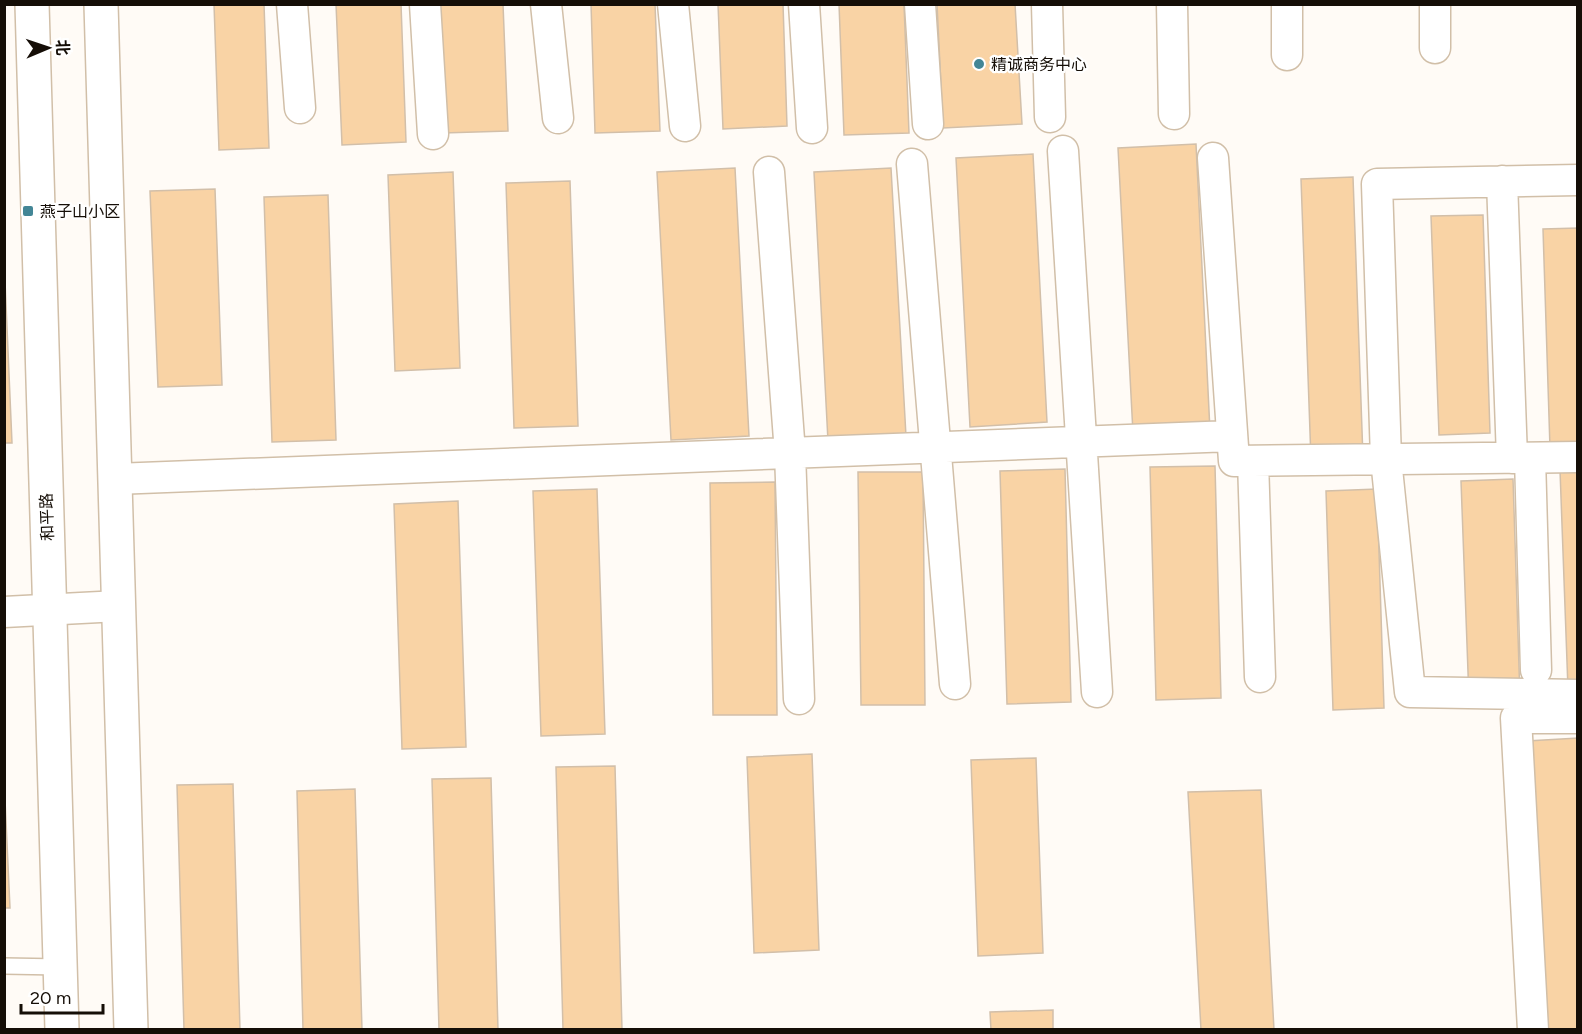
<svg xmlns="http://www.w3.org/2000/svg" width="1582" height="1034" font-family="Figtree,'Noto Sans SC',sans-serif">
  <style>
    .building { fill: #f9d3a5; stroke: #d2bfa9; stroke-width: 1.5 }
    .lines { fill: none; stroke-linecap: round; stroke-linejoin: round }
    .lane-casing { stroke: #d1bfa8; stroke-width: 18 }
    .street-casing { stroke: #d1bfa8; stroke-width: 33 }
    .secondary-casing { stroke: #d1bfa8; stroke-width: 36 }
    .lane { stroke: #fff; stroke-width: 15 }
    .street { stroke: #fff; stroke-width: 30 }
    .secondary { stroke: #fff; stroke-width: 33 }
    .poi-dot { fill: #438696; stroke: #fff; stroke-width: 2 }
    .labels { text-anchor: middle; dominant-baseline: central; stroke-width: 4.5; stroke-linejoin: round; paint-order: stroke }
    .poi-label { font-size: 16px; fill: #150e07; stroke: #fff; text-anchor: start }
    .street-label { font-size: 16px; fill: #150e07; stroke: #fff }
  </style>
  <rect width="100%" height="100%" fill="#fffbf6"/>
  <path class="building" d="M214,4H264L269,148L219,150Z
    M336,4H401L406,142L342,145Z
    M438,4H503L508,131L443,133Z
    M591,4H655L660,131L595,133Z
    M718,4H783L787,126L723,129Z
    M839,4H904L909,133L844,135Z
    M937,4H1015L1022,124L943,128Z
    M1196,144L1210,431L1133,433L1118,148Z
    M1033,154L1047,422L970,427L956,158Z
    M735,168L749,436L671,440L657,172Z
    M891,168L906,436L828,441L814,172Z
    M453,172L460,368L395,371L388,175Z
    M1353,177L1363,458L1311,460L1301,179Z
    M570,181L578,426L514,428L506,183Z
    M215,189L222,385L158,387L150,191Z
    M328,195L336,440L272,442L264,197Z
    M1483,215L1490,433L1439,435L1431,216Z
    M1578,228V447L1550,448L1543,229Z
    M4,258L12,443H4Z
    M1215,466L1221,698L1156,700L1150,467Z
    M1065,469L1071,702L1007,704L1000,471Z
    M1578,469V689H1568L1560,470Z
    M858,472H923L925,705H861Z
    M1513,479L1520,698L1469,699L1461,481Z
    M775,482L777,715H713L710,483Z
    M597,489L605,734L541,736L533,491Z
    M1377,489L1384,708L1333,710L1326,491Z
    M458,501L466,747L402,749L394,504Z
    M1578,738V1030H1543L1527,741Z
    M812,754L819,950L754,953L747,757Z
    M1036,758L1043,953L978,956L971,760Z
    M615,766L622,1030H563L556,767Z
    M4,778L10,908H4Z
    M491,778L498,1030H439L432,779Z
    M233,784L240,1030H184L177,785Z
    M355,789L362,1030H303L297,791Z
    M1261,790L1274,1030H1201L1188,792Z
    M1053,1010V1030H991L990,1012Z"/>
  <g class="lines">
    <defs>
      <path id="lane" d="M4,966L61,967"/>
      <path id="street" d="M292,4L300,108
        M425,4L433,134
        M546,4L558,118
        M673,4L685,126
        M804,4L812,128
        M920,4L928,124
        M1047,4L1050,117
        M1172,4L1174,114
        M1287,4V55
        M1435,48V4
        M1063,151L1097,692
        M1213,158L1234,461L1578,457
        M912,164L955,684
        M769,172L790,453L799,699
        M1578,180L1377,184L1386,459L1410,692L1578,695
        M1502,181L1512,458
        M1530,458L1536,670
        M1234,461H1253L1260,677
        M115,479L1232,436
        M4,612L119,606
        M1533,1030L1516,718H1578"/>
      <path id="secondary" d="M32,4L62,1030
        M101,4L131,1030"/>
    </defs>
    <use href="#lane" class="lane-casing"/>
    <use href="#street" class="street-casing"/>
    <use href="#secondary" class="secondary-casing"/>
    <use href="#lane" class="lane"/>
    <use href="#street" class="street"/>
    <use href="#secondary" class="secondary"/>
  </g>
  <g class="poi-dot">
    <circle cx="979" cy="64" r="6"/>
    <rect x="22" y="205" width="12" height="12" rx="3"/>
  </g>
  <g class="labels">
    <g class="poi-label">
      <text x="991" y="64">精诚商务中心</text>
      <text x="40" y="211">燕子山小区</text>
    </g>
    <g class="street-label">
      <text transform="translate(47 517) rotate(-92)">和平路</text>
    </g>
  </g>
  <rect width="1582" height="1034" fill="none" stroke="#150e07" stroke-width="12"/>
  <g transform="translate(48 48) rotate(88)" stroke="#ffffff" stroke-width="4.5" paint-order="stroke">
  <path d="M0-4.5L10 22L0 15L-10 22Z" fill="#150e07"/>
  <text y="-9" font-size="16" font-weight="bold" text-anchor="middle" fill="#150e07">北</text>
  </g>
  <path d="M21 1004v9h82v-9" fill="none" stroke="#150e07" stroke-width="3"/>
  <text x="30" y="1004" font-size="18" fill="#150e07" stroke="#ffffff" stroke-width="4.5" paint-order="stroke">20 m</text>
</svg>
